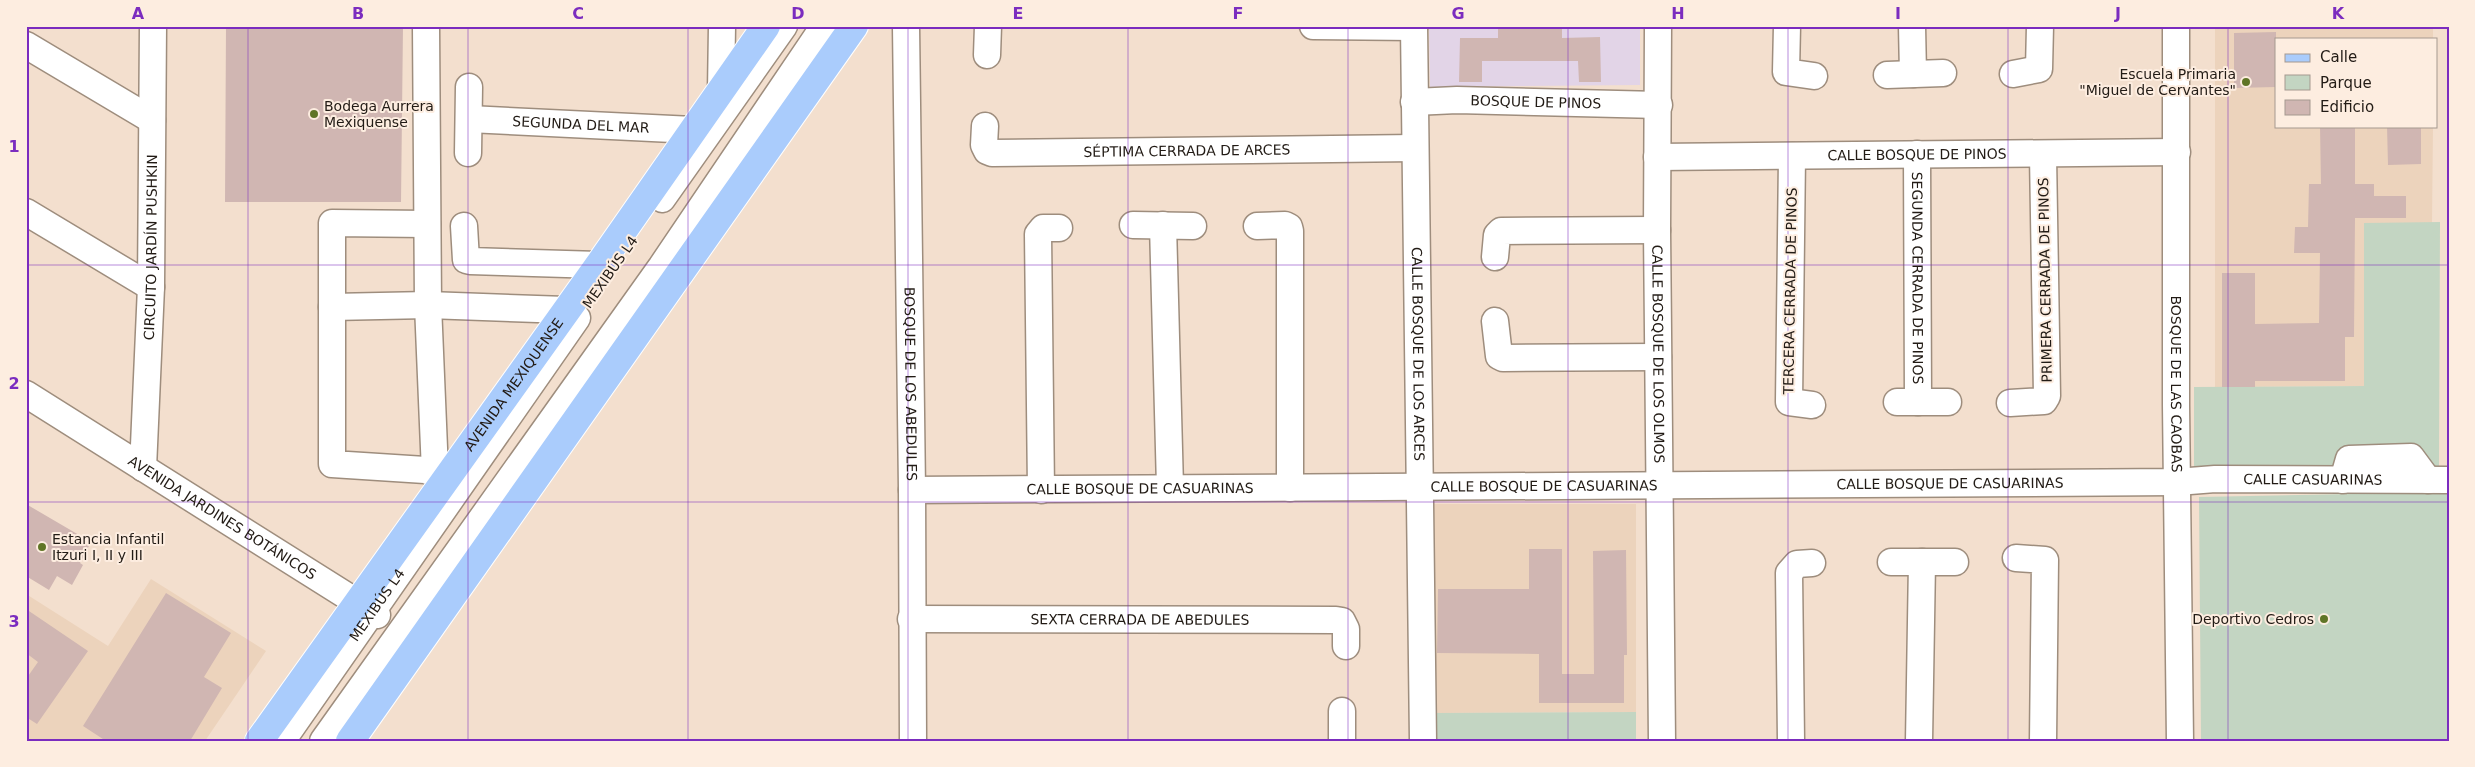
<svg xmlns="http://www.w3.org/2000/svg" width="2475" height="767" font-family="'DejaVu Sans',sans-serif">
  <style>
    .commercial { fill: #e2d4e7 }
    .built { fill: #ecd3bc }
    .green { fill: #c3d5c2 }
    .building { fill: #d0b6b2 }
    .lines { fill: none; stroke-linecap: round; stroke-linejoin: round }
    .minor-casing { stroke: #9e8d7d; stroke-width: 29 }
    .major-casing { stroke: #fff; stroke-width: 30 }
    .minor { stroke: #fff; stroke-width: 26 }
    .major { stroke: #aaccfc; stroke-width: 28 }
    .grid { fill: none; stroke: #7b2cbf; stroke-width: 1; stroke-opacity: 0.55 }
    .poi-dot { fill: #607526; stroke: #fdede0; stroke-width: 2 }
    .labels { text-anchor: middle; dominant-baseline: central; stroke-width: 4; stroke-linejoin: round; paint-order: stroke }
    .poi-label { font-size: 14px; fill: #221b15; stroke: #fdede0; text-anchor: end }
    .street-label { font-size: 14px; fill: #221b15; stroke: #fdede0 }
    .neatline { fill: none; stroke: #7b2cbf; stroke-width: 2 }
    .grid-label { font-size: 16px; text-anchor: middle; font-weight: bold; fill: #7b2cbf }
  </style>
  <rect width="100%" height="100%" fill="#f3dfce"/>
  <path class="commercial" d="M1429,26H1640V85L1430,87Z"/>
  <path class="built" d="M2215,26H2433V39H2276V126H2433L2432,223H2364V386L2215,387Z
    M1430,504H1636V712L1430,713Z
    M151,579L266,651L205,741H26V594L108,646Z"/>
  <path class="green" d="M2440,222L2439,468H2194V387L2364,386V223Z
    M2449,492V741H2201L2199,497Z
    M1636,712V741H1430V713Z"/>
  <path class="building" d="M226,26H403L401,202H225Z
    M1498,26H1562V38L1600,37L1601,82H1579L1578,61H1482V82H1459L1460,38H1498Z
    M2276,32V87L2234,88V33Z
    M2320,126H2355V184H2374V196H2406V218H2355L2354,337H2345V381H2255V387H2222V273H2255V324L2319,323L2320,253H2294L2295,227H2308L2309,184H2321Z
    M2387,126H2421V164L2388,165Z
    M26,504L91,542L80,563L83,565L72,585L57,576L49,590L26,576Z
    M1529,549H1562V674H1594L1593,551L1626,550L1627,655H1624V703H1539V654L1437,653L1438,589H1529Z
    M166,593L231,633L204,677L222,688L190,741H106L83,726Z
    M26,609L88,651L37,724L26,717V679L38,662L26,653Z"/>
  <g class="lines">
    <defs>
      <g id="minor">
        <path d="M426,26L428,305L435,472"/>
        <path id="s1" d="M906,26L912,490L913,741"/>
        <path d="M1313,26L1414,27"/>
        <path id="s2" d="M1414,26L1423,741"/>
        <path id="s3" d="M1658,26L1657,230L1662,741"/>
        <path d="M1787,26L1786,72L1814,76"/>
        <path d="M1912,26L1913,74"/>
        <path id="s4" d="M2176,26V405L2180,741"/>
        <path d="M26,45L152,120"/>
        <path d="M987,55L988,26"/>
        <path d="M2013,74L2039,69L2040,26"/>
        <path d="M1887,75L1943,73"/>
        <path d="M721,91L722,26"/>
        <path id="s5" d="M1414,102L1457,100L1659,105"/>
        <path id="s6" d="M469,119L693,130"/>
        <path id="s7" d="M985,126L984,145L987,151L992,153L1415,148"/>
        <path d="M468,153L469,87"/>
        <path id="s8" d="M1917,154L1918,402"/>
        <path d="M1792,156L1789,402L1812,405"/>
        <path id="s9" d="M1657,157L2177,152"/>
        <path d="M662,199L784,26"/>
        <path d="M26,212L151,287"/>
        <path d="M427,224L332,223V464L425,470L447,477"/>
        <path d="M1133,225L1193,226"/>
        <path d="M1163,225L1170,487"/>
        <path d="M464,226L466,260L470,261L599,265"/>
        <path d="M1257,226L1285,225L1289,227L1290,231V488"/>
        <path d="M1495,257L1497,235L1501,231L1657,230"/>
        <path d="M332,307L428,305L566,310"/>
        <path d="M1495,321L1499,356L1503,358L1658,357"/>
        <path id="s10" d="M26,394L377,615"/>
        <path d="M1897,402H1948"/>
        <path d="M2010,403L2044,401L2047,396L2043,155"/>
        <path id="s11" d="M143,468L151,287L153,26"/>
        <path d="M2343,480L2349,459L2411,457L2428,480"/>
        <path id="s12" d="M912,490L2177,482L2215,479L2449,480"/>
        <path d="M1041,490L1038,234L1043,228H1059"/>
        <path d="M2016,558L2045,560L2043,741"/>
        <path d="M1891,562H1955"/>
        <path id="s13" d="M911,619L1336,620L1342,621L1346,629V646"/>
        <path d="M1342,711V741"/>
        <path id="s14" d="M282,741L577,318"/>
        <path d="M323,741L661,267L824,26"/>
        <path d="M1791,741L1789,573L1797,564L1812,563"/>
        <path d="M1919,741L1922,562"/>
      </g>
      <g id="major">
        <path id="s15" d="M259,741L599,265L766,26"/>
        <path d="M350,741L854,26"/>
      </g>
    </defs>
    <use href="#minor" class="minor-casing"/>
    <use href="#major" class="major-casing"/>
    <use href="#minor" class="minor"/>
    <use href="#major" class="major"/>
  </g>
  <path class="grid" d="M248,26V741M468,26V741M688,26V741M908,26V741M1128,26V741M1348,26V741M1568,26V741M1788,26V741M2008,26V741M2228,26V741M26,265H2449M26,502H2449"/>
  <g class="poi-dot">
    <circle cx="2246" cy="82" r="5"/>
    <circle cx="314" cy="114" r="5"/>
    <circle cx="42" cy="547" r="5"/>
    <circle cx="2324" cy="619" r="5"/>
  </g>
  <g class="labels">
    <g class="poi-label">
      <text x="2236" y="74">Escuela Primaria<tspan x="2236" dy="16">"Miguel de Cervantes"</tspan></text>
      <text x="324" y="106" text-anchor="start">Bodega Aurrera<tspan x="324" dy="16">Mexiquense</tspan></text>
      <text x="52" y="539" text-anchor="start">Estancia Infantil<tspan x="52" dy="16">Itzuri I, II y III</tspan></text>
      <text x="2314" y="619">Deportivo Cedros</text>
    </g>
    <g class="street-label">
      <text stroke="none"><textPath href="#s5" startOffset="122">BOSQUE DE PINOS</textPath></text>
      <text stroke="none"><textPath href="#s6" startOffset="112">SEGUNDA DEL MAR</textPath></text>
      <text stroke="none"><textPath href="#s7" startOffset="226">SÉPTIMA CERRADA DE ARCES</textPath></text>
      <text stroke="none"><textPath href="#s9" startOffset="260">CALLE BOSQUE DE PINOS</textPath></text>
      <text stroke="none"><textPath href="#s11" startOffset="221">CIRCUITO JARDÍN PUSHKIN</textPath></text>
      <text transform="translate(610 272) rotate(-55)">MEXIBÚS L4</text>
      <text stroke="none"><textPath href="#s8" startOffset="124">SEGUNDA CERRADA DE PINOS</textPath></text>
      <text transform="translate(2045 280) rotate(-91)">PRIMERA CERRADA DE PINOS</text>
      <text transform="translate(1790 291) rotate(-89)">TERCERA CERRADA DE PINOS</text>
      <text stroke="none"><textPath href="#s2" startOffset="328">CALLE BOSQUE DE LOS ARCES</textPath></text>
      <text stroke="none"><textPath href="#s3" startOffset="328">CALLE BOSQUE DE LOS OLMOS</textPath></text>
      <text stroke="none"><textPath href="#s1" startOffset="358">BOSQUE DE LOS ABEDULES</textPath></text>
      <text stroke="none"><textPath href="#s15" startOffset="438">AVENIDA MEXIQUENSE</textPath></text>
      <text stroke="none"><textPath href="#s4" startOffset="358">BOSQUE DE LAS CAOBAS</textPath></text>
      <text stroke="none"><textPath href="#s12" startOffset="1401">CALLE CASUARINAS</textPath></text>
      <text stroke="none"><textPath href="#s12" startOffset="1038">CALLE BOSQUE DE CASUARINAS</textPath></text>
      <text stroke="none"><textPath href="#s12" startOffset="632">CALLE BOSQUE DE CASUARINAS</textPath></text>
      <text stroke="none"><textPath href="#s12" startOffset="228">CALLE BOSQUE DE CASUARINAS</textPath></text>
      <text stroke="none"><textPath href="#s10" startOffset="232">AVENIDA JARDINES BOTÁNICOS</textPath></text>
      <text stroke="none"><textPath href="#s14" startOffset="166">MEXIBÚS L4</textPath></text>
      <text stroke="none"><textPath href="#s13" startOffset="229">SEXTA CERRADA DE ABEDULES</textPath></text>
    </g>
  </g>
  <rect width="2475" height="767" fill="none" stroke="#fdede0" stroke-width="55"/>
  <rect x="2275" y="38" width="162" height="90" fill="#fdede0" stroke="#a5998f"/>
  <rect x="2285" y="54" width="25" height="8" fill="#aaccfc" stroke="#a5998f"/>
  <text x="2320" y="62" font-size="15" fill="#221b15">Calle</text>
  <rect x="2285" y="75" width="25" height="15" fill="#c3d5c2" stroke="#a5998f"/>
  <text x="2320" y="88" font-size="15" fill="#221b15">Parque</text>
  <rect x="2285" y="100" width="25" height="15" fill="#d0b6b2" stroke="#a5998f"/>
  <text x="2320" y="112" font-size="15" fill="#221b15">Edificio</text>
  <rect x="28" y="28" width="2420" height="712" class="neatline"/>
  <g class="grid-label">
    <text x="138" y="19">A</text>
    <text x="358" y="19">B</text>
    <text x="578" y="19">C</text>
    <text x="798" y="19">D</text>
    <text x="1018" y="19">E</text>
    <text x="1238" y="19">F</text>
    <text x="1458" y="19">G</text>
    <text x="1678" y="19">H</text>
    <text x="1898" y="19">I</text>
    <text x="2118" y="19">J</text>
    <text x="2338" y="19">K</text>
    <text x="14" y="152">1</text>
    <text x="14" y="389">2</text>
    <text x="14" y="627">3</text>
  </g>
</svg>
